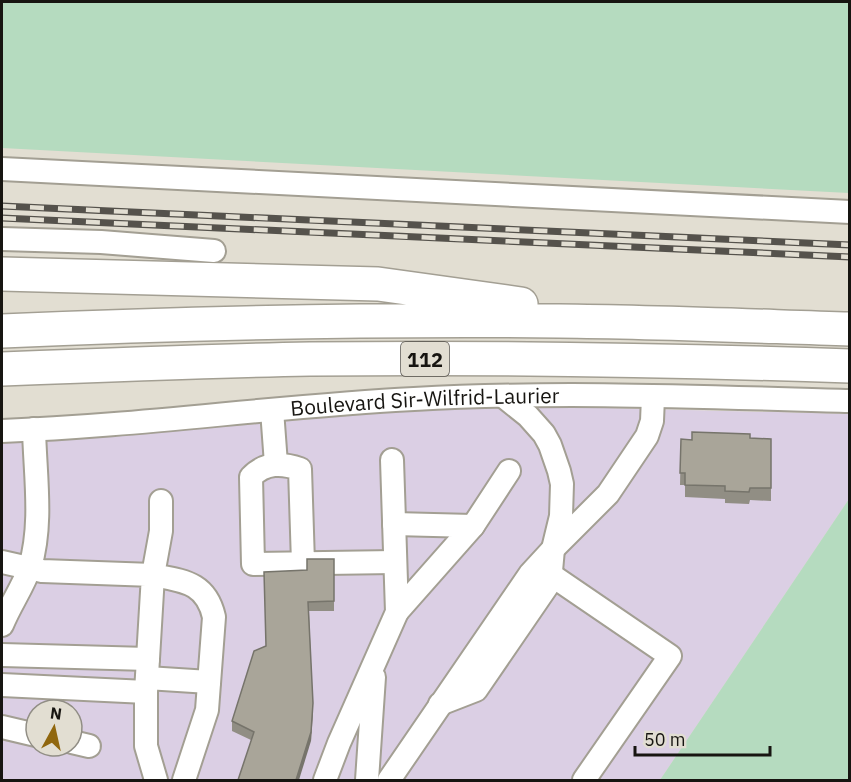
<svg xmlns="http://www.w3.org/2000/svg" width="851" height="782" font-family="'IBM Plex Sans',sans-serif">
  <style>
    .industrial { fill: #dbcfe4; fill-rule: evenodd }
    .green { fill: #b5dbbf }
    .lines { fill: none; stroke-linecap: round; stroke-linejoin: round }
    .minor-casing { stroke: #a39f93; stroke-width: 26 }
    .highway-casing { stroke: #a39f93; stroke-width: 36 }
    .minor { stroke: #fff; stroke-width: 22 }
    .highway { stroke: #fff; stroke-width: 33 }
    .rail-casing { stroke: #55524c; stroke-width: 7 }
    .rail { stroke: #e2ded2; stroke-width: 4.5; stroke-dasharray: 14; stroke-linecap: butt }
    .wall { fill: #918e84 }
    .shaded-wall { fill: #76746b }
    .building { fill: #a9a599; stroke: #76746b; stroke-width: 1.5 }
    .labels { text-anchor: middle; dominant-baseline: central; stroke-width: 4.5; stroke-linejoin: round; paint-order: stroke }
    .shield { fill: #e2ded2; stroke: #54514b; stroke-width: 1.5 }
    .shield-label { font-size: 20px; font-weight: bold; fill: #171511 }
    .street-label { font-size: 21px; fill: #171511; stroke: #e2ded2 }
  </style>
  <rect width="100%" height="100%" fill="#e2ded2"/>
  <path class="industrial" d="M567,407L849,414V499L660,780H2V442L102,437L420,410ZM36,710H72V746H36Z"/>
  <path class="green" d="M2,2H849V193L2,148Z
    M849,499V780H660Z"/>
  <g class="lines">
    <defs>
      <g id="minor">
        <path d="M2,169L850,212"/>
        <path d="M2,239L101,242L214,251"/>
        <path d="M272,410L276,464"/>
        <path id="s1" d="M2,431C139,426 276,406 414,399C559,391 704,397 850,401"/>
        <path d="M161,501V531L153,575C183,581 206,582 214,617L207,710L184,780"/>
        <path d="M394,524L473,526L397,612"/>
        <path d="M473,526L509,471"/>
        <path d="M2,562L42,571L153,575L146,692L2,685"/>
        <path d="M303,563L300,469C282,463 265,462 251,477L253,564L395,562"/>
        <path d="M541,568L670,656L584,780"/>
        <path d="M2,625C10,605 23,587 30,567C43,523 35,475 34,429"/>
        <path d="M2,655L148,659"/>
        <path d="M147,678L209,682"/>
        <path d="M146,692V746L156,780"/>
        <path d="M440,704L476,690L550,582L553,549L561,516L562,484L559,471L550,445L544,434L528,416L503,396"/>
        <path d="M2,727L36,735"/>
        <path d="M72,742L89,746"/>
        <path d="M325,780L339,743L397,612L392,460"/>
        <path d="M367,780L374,677"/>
        <path d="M389,780L530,574L553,549L608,494L647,436L652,421L653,397"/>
      </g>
      <path id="highway" d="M2,274L378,284L521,304
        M2,331C187,323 373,319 559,321C656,322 753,326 850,329
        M2,369C104,365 207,361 310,359C490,357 670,360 850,366"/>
    </defs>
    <use href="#minor" class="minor-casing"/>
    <use href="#highway" class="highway-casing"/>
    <use href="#minor" class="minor"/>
    <use href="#highway" class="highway"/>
    <defs>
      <path id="rail" d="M2,206L850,245
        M2,218L850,257"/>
    </defs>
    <use href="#rail" class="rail-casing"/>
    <use href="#rail" class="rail"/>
  </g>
  <path class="wall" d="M750,438L771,439V501L750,500L749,504L725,503V499L685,497V485H680L681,439L692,440Z
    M334,559V611H309L313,713L311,741L251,740L232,731V721L266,646L307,570Z"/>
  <path class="shaded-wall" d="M313,703L311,741L299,780H296Z"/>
  <path class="building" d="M692,432L750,434V438L771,439V488H750L749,492L725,491V486L685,485V473H680L681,439L692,440Z
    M307,559H334V601L308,602L313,703L311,732L296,780H238L254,732L232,721L254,651L266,646L264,572L307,570Z"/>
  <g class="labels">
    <rect class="shield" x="401" y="342" width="48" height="34" rx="4.5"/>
    <g class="shield-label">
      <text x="425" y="359">112</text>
    </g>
    <g class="street-label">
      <text stroke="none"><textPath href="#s1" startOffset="424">Boulevard Sir-Wilfrid-Laurier</textPath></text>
    </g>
  </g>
  <rect width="851" height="782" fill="none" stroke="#171511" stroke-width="6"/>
  <g transform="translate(54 728) rotate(8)"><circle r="28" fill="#e2ded2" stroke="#918e85" stroke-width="1.5"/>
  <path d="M0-4.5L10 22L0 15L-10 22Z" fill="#90670e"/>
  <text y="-9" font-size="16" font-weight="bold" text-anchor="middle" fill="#171511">N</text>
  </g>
  <path d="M635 746v9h135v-9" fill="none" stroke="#171511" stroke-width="3"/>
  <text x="644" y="746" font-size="18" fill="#171511" stroke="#e2ded2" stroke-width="4.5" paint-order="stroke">50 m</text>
</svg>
